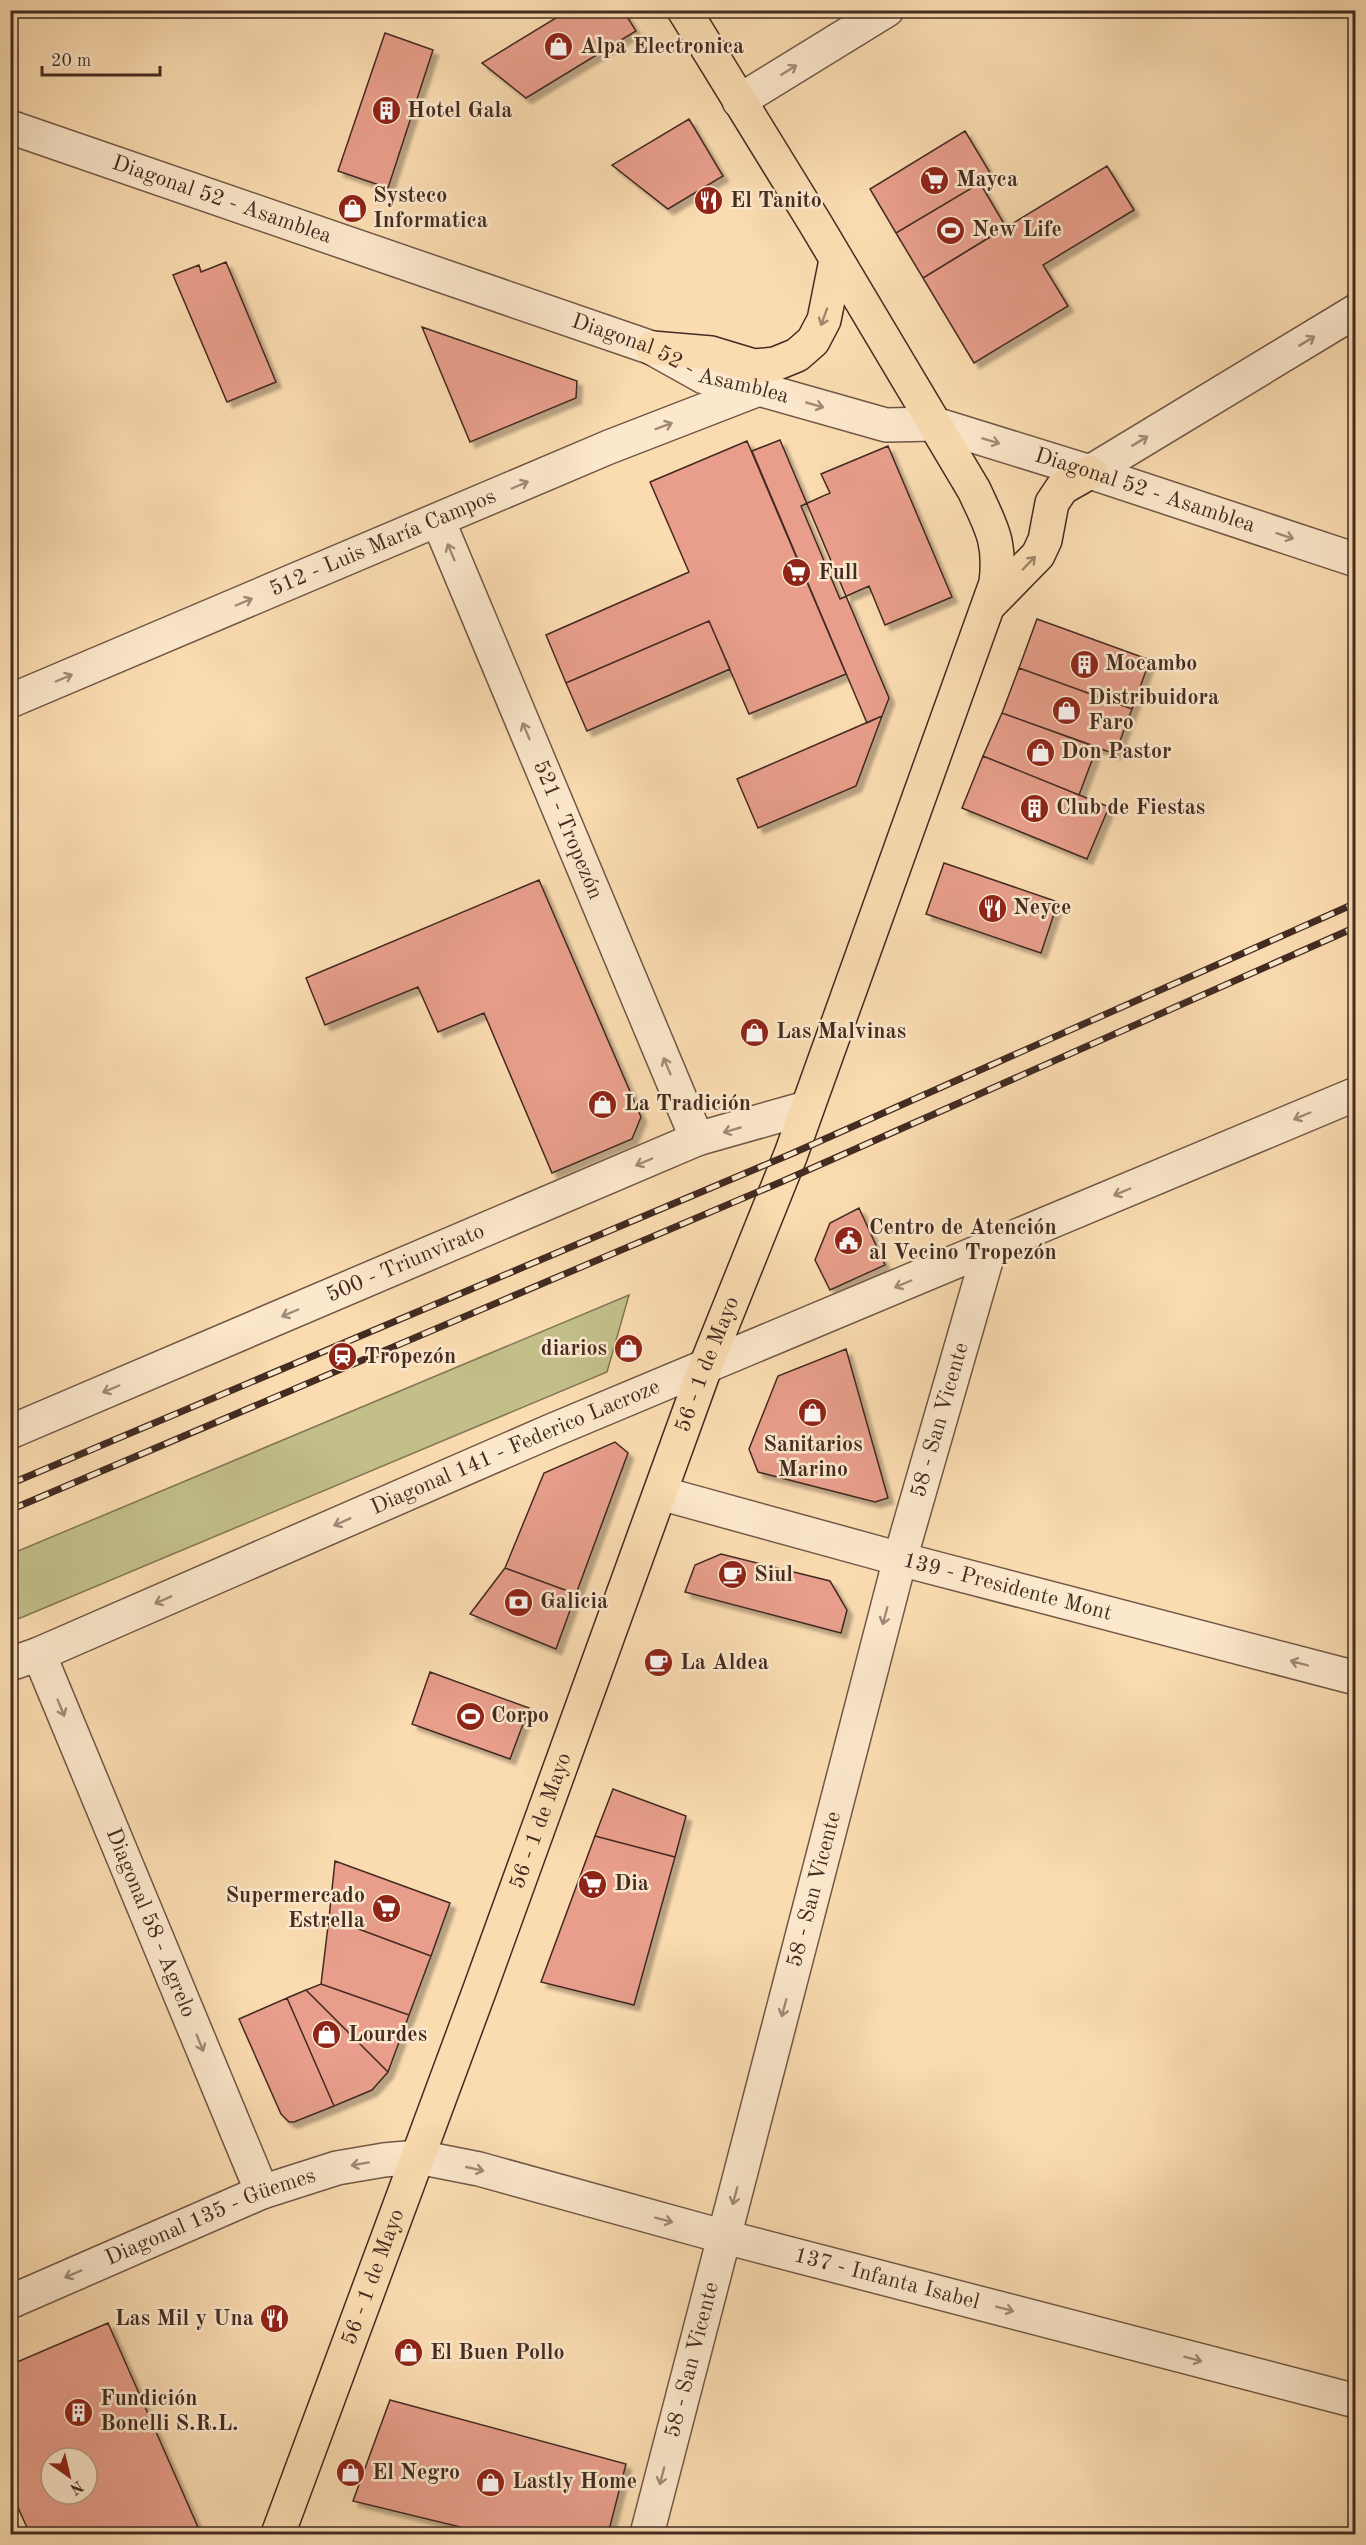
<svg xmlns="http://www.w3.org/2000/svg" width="1366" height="2545" font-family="'Old Standard TT',serif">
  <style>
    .green { fill: #c2bf89; stroke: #827556; stroke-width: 1.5 }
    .building { fill: #e89e8b; stroke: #432b22; stroke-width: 1.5; fill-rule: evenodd; filter: url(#shadow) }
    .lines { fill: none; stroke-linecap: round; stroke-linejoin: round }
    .minor-casing { stroke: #715746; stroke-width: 36 }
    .major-casing { stroke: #432b22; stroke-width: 36 }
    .minor { stroke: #fce8cc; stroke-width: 33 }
    .major { stroke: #fbdcb1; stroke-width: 33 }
    .rail-casing { stroke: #432b22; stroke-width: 7 }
    .rail { stroke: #fce8cc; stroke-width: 4.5; stroke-dasharray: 14; stroke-linecap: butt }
    .oneway { stroke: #a08a77 }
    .oneway2 { stroke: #9f846a }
    .labels { text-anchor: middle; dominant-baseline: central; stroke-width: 5; stroke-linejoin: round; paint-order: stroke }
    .poi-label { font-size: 22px; font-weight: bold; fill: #432b22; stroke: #fce8cc; text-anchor: start }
    .street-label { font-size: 22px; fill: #432b22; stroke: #fce8cc }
  </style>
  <defs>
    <filter id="shadow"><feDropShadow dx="5.5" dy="5.5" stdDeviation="1.5" flood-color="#0004"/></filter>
  </defs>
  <rect width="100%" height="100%" fill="#fbdcb1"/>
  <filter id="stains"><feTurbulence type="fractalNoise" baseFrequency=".00333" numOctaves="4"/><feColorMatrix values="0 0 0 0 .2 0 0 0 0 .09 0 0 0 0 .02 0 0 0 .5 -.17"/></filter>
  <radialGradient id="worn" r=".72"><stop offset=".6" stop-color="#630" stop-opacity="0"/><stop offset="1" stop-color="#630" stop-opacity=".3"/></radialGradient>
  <path class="green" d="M629,1295L607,1372L18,1619L11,1603V1554Z"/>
  <path class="building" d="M569,10H623L636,31L526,98L482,63Z
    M385,33L433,50L388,188L338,171Z
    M689,119L723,176L668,209L612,165Z
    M965,131L992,176L896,233L870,189Z
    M1107,166L1134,210L1043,265L1068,306L974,363L923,278Z
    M980,183L1006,227L923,278L896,233Z
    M226,262L276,382L227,402L173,275L199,265L201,272Z
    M422,327L577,381L576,398L470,442Z
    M780,440L889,698L882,716L867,723L752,451Z
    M747,441L846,674L749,714L709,621L566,683L546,635L689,572L650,482Z
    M888,446L952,597L885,625L869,586L840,599L801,506L830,493L821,474Z
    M1037,619L1150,660L1132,709L1019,668Z
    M709,621L730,669L587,731L566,683Z
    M1019,668L1132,709L1115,754L1002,713Z
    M1002,713L1097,747L1079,795L983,756Z
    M882,716L856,786L758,828L737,779Z
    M983,756L1109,807L1087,859L962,808Z
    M944,863L1058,902L1041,953L926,914Z
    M539,880L641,1117L632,1139L552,1173L484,1013L438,1032L418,987L325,1025L306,978Z
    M859,1208L885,1265L830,1290L815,1260L830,1223Z
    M846,1349L888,1498L875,1502L758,1472L749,1449L778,1376Z
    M615,1442L628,1453L576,1594L505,1568L544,1473Z
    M721,1554L830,1581L847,1610L841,1633L685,1592L695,1565Z
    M505,1568L576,1594L556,1649L470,1614Z
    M430,1672L529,1708L510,1759L412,1724Z
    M613,1789L686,1816L675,1857L595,1836Z
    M595,1836L675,1857L634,2005L541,1982Z
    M335,1861L450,1903L431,1956L329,1918Z
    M329,1918L431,1956L409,2015L321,1984Z
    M321,1984L409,2015L388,2072L306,1990Z
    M306,1990L388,2072L372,2090L334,2106L287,1998Z
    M287,1998L334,2106L294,2122H289L281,2114L239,2019Z
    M108,2323L201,2534H30L10,2490V2365ZM51,2458H87V2494H51Z
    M390,2400L626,2464L608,2534H489L353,2501Z"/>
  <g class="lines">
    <defs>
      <g id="minor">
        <path d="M739,101L887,10"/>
        <path id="s1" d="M10,127L652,348L704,377L759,389L886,425L935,424L1090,472L1356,560"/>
        <path d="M1090,472L1356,311"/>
        <path id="s2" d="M438,520L697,1139"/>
        <path id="s3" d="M10,701L609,447L759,389"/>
        <path id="s4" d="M10,1432L697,1139L806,1108"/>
        <path id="s5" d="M660,1493L900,1559L1356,1678"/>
        <path id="s6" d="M39,1654L262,2192"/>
        <path id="s7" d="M10,1664L39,1654L551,1431L1356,1094"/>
        <path id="s8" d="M10,2302L262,2192L337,2168L384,2160L418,2157L479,2169L725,2237L1356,2401"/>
        <path id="s9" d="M647,2534L900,1559L990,1247"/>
      </g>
      <g id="major">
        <path d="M652,348L711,353L754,366L775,364L797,355L813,341L824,320L836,260"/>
        <path d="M990,604L1038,555L1045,540L1052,503L1062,488L1090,472"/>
        <path id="s10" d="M278,2534L480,1989L705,1368L791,1154L996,583C1001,541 991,527 974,490L815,223L684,10"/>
      </g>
    </defs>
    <use href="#minor" class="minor-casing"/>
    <use href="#major" class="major-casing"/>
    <use href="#minor" class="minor"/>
    <use href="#major" class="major"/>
    <defs>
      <path id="rail" d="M10,1484L791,1154L1356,903
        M10,1510L781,1182L1356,927"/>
    </defs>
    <use href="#rail" class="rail-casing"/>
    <use href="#rail" class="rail"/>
  </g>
  <defs><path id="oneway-shaft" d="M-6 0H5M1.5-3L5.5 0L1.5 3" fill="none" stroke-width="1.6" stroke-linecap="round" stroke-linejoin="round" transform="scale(1.5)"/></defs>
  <g class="oneway">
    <use href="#oneway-shaft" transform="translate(789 70) rotate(-32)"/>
    <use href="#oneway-shaft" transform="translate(1307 341) rotate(-31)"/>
    <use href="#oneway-shaft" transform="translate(815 405) rotate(16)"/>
    <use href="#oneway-shaft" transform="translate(664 426) rotate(-21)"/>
    <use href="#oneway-shaft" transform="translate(991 441) rotate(17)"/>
    <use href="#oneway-shaft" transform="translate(1140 441) rotate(-31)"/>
    <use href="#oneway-shaft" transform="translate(520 485) rotate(-23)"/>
    <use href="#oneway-shaft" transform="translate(1285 536) rotate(18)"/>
    <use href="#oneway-shaft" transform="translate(451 552) rotate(-113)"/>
    <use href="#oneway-shaft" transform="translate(244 602) rotate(-23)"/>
    <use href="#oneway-shaft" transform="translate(64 678) rotate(-23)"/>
    <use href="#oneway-shaft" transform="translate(526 731) rotate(-113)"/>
    <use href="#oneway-shaft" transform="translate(667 1066) rotate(-113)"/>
    <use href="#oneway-shaft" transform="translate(1302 1116) rotate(157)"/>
    <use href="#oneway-shaft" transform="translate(732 1130) rotate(164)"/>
    <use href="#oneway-shaft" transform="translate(644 1162) rotate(157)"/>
    <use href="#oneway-shaft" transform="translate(1122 1192) rotate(157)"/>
    <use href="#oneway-shaft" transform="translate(903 1284) rotate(157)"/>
    <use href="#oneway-shaft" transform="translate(290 1313) rotate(157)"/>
    <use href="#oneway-shaft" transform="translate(111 1389) rotate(157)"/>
    <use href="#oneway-shaft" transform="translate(342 1522) rotate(156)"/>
    <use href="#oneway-shaft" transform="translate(163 1600) rotate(156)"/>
    <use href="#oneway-shaft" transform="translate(885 1616) rotate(105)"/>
    <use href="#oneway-shaft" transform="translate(1299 1663) rotate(-165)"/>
    <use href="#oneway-shaft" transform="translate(61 1708) rotate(68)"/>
    <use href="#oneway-shaft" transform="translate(784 2008) rotate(105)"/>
    <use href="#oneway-shaft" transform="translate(200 2043) rotate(68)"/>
    <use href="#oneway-shaft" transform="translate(360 2164) rotate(170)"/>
    <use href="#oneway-shaft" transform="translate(475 2169) rotate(13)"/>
    <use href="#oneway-shaft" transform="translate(735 2196) rotate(105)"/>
    <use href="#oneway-shaft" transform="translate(664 2220) rotate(15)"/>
    <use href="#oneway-shaft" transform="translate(73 2274) rotate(157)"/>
    <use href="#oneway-shaft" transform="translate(1005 2309) rotate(15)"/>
    <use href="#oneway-shaft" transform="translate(1193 2359) rotate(15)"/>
    <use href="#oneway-shaft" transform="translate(662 2476) rotate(105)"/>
  </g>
  <g class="oneway2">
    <use href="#oneway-shaft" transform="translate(824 317) rotate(110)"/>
    <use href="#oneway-shaft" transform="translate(1029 563) rotate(-46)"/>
  </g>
  <defs>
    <symbol id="shop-disc" viewBox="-11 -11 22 22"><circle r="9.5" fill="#8f2418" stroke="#fce8cc"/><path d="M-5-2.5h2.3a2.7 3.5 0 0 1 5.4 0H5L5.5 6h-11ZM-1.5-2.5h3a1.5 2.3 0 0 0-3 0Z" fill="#fff"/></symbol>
    <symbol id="building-disc" viewBox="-11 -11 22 22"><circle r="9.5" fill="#8f2418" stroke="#fce8cc"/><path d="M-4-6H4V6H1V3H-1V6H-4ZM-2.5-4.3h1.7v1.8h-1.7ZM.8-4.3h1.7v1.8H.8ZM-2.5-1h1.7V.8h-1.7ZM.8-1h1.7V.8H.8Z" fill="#fff"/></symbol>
    <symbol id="supermarket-disc" viewBox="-11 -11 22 22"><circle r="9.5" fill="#8f2418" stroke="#fce8cc"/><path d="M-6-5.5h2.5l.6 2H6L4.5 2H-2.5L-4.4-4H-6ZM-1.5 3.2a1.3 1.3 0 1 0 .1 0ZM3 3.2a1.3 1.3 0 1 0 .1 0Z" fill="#fff"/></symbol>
    <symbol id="restaurant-disc" viewBox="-11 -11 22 22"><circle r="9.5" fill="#8f2418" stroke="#fce8cc"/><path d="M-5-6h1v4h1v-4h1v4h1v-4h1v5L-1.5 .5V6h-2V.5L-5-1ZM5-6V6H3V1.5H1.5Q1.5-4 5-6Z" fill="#fff"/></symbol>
    <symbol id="stadium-disc" viewBox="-11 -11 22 22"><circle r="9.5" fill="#8f2418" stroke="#fce8cc"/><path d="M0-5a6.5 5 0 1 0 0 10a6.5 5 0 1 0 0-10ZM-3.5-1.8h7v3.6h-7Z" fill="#fff"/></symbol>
    <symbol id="civic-disc" viewBox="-11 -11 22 22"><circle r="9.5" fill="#8f2418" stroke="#fce8cc"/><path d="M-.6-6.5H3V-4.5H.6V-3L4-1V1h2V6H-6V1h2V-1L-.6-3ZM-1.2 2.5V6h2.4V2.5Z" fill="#fff"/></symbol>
    <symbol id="station-disc" viewBox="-11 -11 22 22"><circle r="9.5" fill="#8f2418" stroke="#fce8cc"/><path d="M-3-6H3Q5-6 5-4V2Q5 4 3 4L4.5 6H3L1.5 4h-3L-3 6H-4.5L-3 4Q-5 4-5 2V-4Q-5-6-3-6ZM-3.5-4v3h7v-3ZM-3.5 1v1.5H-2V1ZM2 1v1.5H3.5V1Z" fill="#fff"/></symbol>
    <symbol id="cafe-disc" viewBox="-11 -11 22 22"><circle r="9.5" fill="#8f2418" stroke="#fce8cc"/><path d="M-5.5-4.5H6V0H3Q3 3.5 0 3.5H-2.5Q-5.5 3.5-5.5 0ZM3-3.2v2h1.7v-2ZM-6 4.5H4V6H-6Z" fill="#fff"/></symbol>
    <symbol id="bank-disc" viewBox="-11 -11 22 22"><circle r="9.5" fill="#8f2418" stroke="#fce8cc"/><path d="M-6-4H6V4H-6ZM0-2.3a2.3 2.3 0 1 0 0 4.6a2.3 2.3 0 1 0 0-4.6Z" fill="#fff"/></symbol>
  </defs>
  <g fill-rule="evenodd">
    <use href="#shop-disc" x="542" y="30" width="33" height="33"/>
    <use href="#building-disc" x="370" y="94" width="33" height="33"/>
    <use href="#supermarket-disc" x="918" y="164" width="33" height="33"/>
    <use href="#restaurant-disc" x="692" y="184" width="33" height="33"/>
    <use href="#shop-disc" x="336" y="192" width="33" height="33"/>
    <use href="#stadium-disc" x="934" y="214" width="33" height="33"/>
    <use href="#supermarket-disc" x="780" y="556" width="33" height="33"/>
    <use href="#building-disc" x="1068" y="648" width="33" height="33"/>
    <use href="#shop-disc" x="1050" y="694" width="33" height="33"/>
    <use href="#shop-disc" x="1024" y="736" width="33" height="33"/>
    <use href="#building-disc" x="1018" y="792" width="33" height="33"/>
    <use href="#restaurant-disc" x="976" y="892" width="33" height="33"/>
    <use href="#shop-disc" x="738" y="1016" width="33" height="33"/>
    <use href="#shop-disc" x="586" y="1088" width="33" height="33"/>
    <use href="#civic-disc" x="832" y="1224" width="33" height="33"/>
    <use href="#shop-disc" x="612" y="1332" width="33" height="33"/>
    <use href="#station-disc" x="326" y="1340" width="33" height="33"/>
    <use href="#shop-disc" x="796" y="1396" width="33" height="33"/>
    <use href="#cafe-disc" x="716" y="1558" width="33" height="33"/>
    <use href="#bank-disc" x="502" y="1586" width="33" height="33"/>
    <use href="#cafe-disc" x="642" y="1646" width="33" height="33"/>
    <use href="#stadium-disc" x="454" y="1700" width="33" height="33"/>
    <use href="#supermarket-disc" x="576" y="1868" width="33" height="33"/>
    <use href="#supermarket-disc" x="370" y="1892" width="33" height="33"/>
    <use href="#shop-disc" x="310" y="2018" width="33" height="33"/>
    <use href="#restaurant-disc" x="258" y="2302" width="33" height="33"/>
    <use href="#shop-disc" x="392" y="2336" width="33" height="33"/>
    <use href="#building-disc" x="62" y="2396" width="33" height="33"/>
    <use href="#shop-disc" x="334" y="2456" width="33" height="33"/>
    <use href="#shop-disc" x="474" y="2466" width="33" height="33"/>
  </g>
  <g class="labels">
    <g class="poi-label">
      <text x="580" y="47">Alpa Electronica</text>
      <text x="407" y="111">Hotel Gala</text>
      <text x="956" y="180">Mayca</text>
      <text x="373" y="196">Systeco<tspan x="373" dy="25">Informatica</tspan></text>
      <text x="730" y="201">El Tanito</text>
      <text x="972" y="230">New Life</text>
      <text x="818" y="573">Full</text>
      <text x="1105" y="664">Mocambo</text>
      <text x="1088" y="698">Distribuidora<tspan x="1088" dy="25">Faro</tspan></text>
      <text x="1061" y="752">Don Pastor</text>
      <text x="1056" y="808">Club de Fiestas</text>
      <text x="1013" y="908">Neyce</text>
      <text x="776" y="1032">Las Malvinas</text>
      <text x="624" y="1104">La Tradición</text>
      <text x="869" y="1228">Centro de Atención<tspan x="869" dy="25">al Vecino Tropezón</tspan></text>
      <text x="607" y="1349" text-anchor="end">diarios</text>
      <text x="364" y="1357">Tropezón</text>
      <text x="813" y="1445" text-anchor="middle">Sanitarios<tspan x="813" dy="25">Marino</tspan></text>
      <text x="754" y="1575">Siul</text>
      <text x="540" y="1602">Galicia</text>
      <text x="680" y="1663">La Aldea</text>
      <text x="491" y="1716">Corpo</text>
      <text x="614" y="1884">Dia</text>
      <text x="365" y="1896" text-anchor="end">Supermercado<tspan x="365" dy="25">Estrella</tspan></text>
      <text x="348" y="2035">Lourdes</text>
      <text x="254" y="2319" text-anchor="end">Las Mil y Una</text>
      <text x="430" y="2353">El Buen Pollo</text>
      <text x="100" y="2399">Fundición<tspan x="100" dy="25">Bonelli S.R.L.</tspan></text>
      <text x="372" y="2473">El Negro</text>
      <text x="512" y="2482">Lastly Home</text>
    </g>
    <g class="street-label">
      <text stroke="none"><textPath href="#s1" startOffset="224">Diagonal 52 - Asamblea</textPath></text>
      <text stroke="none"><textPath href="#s1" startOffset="710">Diagonal 52 - Asamblea</textPath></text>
      <text stroke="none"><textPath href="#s1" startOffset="1196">Diagonal 52 - Asamblea</textPath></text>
      <text stroke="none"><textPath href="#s3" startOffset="405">512 - Luis María Campos</textPath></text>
      <text stroke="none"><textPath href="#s2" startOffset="336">521 - Tropezón</textPath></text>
      <text stroke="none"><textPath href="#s4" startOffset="430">500 - Triunvirato</textPath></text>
      <text stroke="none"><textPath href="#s10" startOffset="1246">56 - 1 de Mayo</textPath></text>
      <text stroke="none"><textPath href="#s9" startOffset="1152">58 - San Vicente</textPath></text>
      <text stroke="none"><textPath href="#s7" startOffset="550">Diagonal 141 - Federico Lacroze</textPath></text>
      <text stroke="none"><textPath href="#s5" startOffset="360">139 - Presidente Mont</textPath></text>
      <text stroke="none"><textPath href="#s10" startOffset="760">56 - 1 de Mayo</textPath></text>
      <text stroke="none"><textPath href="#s9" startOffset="666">58 - San Vicente</textPath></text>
      <text stroke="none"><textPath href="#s6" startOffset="291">Diagonal 58 - Agrelo</textPath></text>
      <text stroke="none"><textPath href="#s8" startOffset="218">Diagonal 135 - Güemes</textPath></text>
      <text stroke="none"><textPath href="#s10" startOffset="274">56 - 1 de Mayo</textPath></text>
      <text stroke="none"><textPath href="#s8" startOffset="920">137 - Infanta Isabel</textPath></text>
      <text stroke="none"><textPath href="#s9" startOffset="180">58 - San Vicente</textPath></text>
    </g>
  </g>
  <rect width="1366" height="2545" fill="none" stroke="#fbdcb1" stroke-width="36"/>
  <rect x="12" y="12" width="1342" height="2521" fill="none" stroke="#432b22" stroke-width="3"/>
  <rect x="18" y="18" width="1330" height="2509" fill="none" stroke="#432b22" stroke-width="1.5"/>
  <g transform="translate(69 2476) rotate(146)"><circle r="28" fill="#fce8cc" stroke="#b29c88" stroke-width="1.5"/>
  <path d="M0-4.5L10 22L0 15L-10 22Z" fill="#8f2418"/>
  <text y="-9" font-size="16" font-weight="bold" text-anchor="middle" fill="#432b22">N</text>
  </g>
  <path d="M42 66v9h118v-9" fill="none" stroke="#432b22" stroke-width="3"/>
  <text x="51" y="66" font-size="18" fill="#432b22" stroke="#fce8cc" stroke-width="4.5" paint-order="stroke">20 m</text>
  <rect width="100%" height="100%" filter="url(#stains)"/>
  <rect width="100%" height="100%" fill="url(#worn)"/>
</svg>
